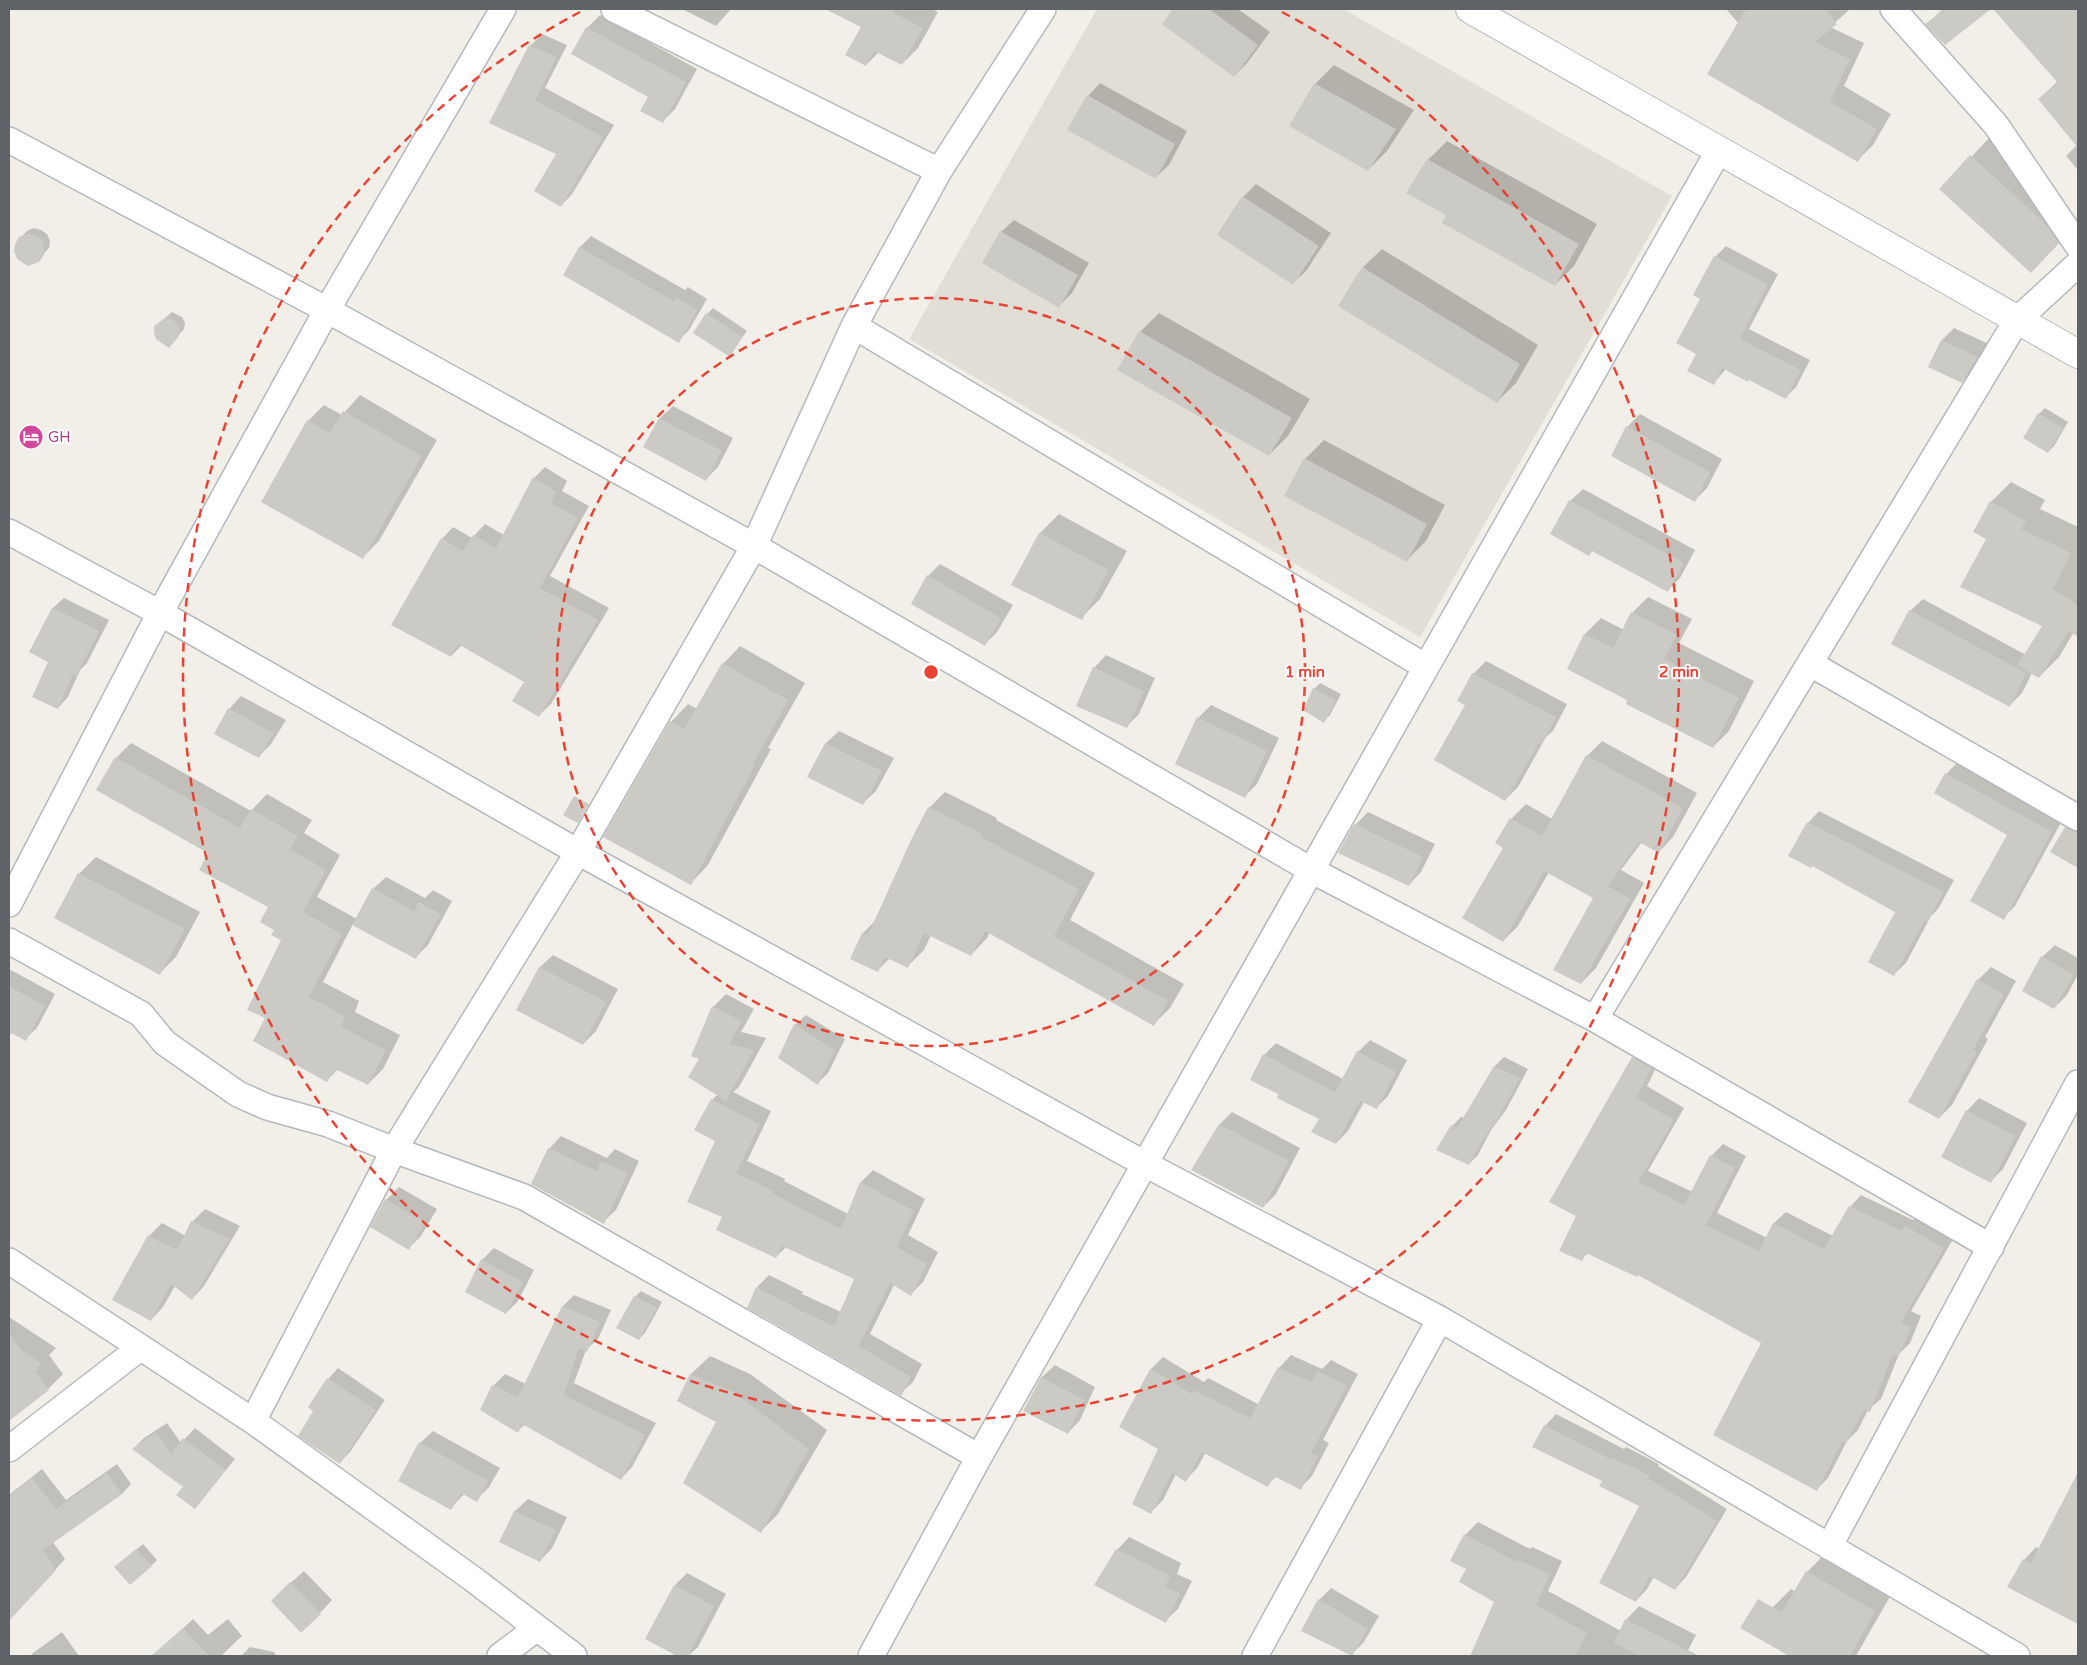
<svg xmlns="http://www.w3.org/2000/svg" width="2087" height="1665" font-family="'Varela Round',sans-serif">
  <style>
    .education { fill: #e1ded6 }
    .shadow { fill: #0003 }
    .building { fill: #cccac5 }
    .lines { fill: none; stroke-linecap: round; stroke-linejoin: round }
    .minor-casing { stroke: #b5b8bc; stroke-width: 28 }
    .tertiary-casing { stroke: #b5b8bc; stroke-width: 30 }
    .minor { stroke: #fff; stroke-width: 25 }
    .tertiary { stroke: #fff; stroke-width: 28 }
    .ring { fill: none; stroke: #ea4335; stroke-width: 2.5; stroke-dasharray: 9 6 }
    .labels { text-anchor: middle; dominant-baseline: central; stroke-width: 4; stroke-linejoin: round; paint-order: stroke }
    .hotel-label { font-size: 15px; fill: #b23c85; stroke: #fff; text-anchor: start }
    .centre { fill: #ea4335; stroke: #fff; stroke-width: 2.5 }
    .ring-label { font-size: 15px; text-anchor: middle; font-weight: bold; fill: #ea4335; stroke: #fff; stroke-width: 4; stroke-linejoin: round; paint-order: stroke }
  </style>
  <rect width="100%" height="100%" fill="#f1efe8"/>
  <path class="education" d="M1097,9H1343L1672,196L1420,637L909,339Z"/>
  <path class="shadow" d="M682,9H731L716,26Z
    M828,9H932L938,12L918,48L902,64L879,52L866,65L862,27Z
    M1175,9H1238L1270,32L1247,63L1234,76L1164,23Z
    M1726,9H1850L1830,27L1864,43L1844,86L1891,114L1873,145L1858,160Z
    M1943,9H1989L1945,44L1927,24Z
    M1995,9H2078V170L2066,156L2077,145L2039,99L2058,81Z
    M600,15L697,69L675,109L662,122L650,96L587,28Z
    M542,34L567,45L545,88L614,125L572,194L561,206L558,153L491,122L530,46Z
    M1334,65L1414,110L1387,151L1368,170L1315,84Z
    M1100,83L1187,131L1169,165L1156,177L1088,96Z
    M1990,137L2077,223L2050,253L1941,189Z
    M1447,141L1597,224L1574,266L1555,285L1448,215L1428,160Z
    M1256,184L1331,233L1306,271L1293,283L1219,234L1243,197Z
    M1014,220L1089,263L1072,293L1059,306L1001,232Z
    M34,228L41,230L47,234L50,241L49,248L38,260L20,238L27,231Z
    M591,236L685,290L688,287L707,299L689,330L678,341L565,274L580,247Z
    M1726,246L1778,274L1749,329L1810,360L1796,387L1786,397L1726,369L1713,384L1698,354L1702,298L1715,257Z
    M1382,249L1538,345L1516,383L1497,402L1363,267Z
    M713,308L747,331L729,355L707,314Z
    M172,312L182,317L185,323L184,329L174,340L156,326Z
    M1159,313L1310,399L1288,436L1269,455L1140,332Z
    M1954,328L1989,344L1974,369L1962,382L1929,366L1942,340Z
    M360,395L437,440L379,541L363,557L263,501L308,421L324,405L342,415Z
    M673,406L733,438L718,467L705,480L645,447L660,418Z
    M2045,408L2068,422L2054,446L2048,452L2039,414Z
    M1640,414L1722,459L1707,488L1695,500L1627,427Z
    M1324,440L1445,505L1426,541L1407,560L1305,459Z
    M545,467L567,481L562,491L589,506L550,576L609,608L551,704L539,715L526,681L462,645L451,656L442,539L453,527L472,538L485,524L504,535L534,478Z
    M2011,482L2045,500L2040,509L2078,527V635L2074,632L2059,657L2039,677L2032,673L2022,693L2010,705L1910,611L1923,599L2026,655L2043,625L1987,539L1991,502Z
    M1583,489L1695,550L1680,578L1667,591L1593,550L1589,554L1570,501Z
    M1059,514L1127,551L1100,599L1081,618L1013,585L1040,533Z
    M940,564L1013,605L997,632L985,644L928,576Z
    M1648,597L1692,619L1679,643L1754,681L1729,731L1713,747L1629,700L1568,668L1585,634L1601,618L1624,630L1632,613Z
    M64,598L109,620L87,663L80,670L68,697L58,708L50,661L31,652L53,608Z
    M740,646L805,683L768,748L771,749L708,865L691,883L671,722L688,704L697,709L723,664Z
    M1106,655L1155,678L1139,714L1126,727L1094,668Z
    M1486,661L1567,704L1553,731L1546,737L1518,787L1505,800L1467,705L1473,674Z
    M1320,683L1341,694L1330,715L1324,721L1314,689Z
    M241,696L286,720L271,744L259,756L229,709Z
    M1211,705L1279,738L1257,784L1245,796L1198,718Z
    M839,731L894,758L876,791L863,803L809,777L826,743Z
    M1602,741L1697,793L1673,837L1659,852L1642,842L1621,870L1644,883L1596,968L1581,983L1595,898L1549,872L1518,926L1503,941L1505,847L1511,819L1526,804L1552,819L1587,756Z
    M131,743L251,811L267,794L312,820L304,833L340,855L317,897L357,919L373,889L386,877L425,898L433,890L452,901L428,945L416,957L353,924L323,982L359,1001L355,1012L400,1035L383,1069L368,1084L338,1069L327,1080L267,1017L283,940L276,929L270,907L210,853L116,758Z
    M1958,762L2063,819L2015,906L2003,918L2009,834L1946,774Z
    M945,792L997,818L996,820L1095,873L1070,920L1184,984L1170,1008L1154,1024L990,932L987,938L971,955L931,935L924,950L908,966L890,958L877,971L852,959L863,933L875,921L929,808Z
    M1819,811L1954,880L1938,909L1931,916L1906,963L1894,974L1897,912L1808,823Z
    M1368,812L1435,844L1421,872L1409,885L1355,825Z
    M2076,819L2078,820V867L2052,852L2063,831Z
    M96,857L200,912L176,957L160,973L56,918L79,874Z
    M2055,945L2078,958V974L2067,995L2054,1008L2042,957Z
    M553,955L618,989L596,1031L583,1044L518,1009L540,967Z
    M1991,967L2016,981L1985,1037L1988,1039L1952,1105L1939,1118L1978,980Z
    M9,969L55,994L37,1028L25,1039L12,1032L9,1036Z
    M726,994L754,1009L741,1032L766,1038L739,1087L733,1092L771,1111L747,1161L785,1179L784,1181L848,1214L861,1182L873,1170L925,1199L908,1235L938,1252L923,1282L911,1294L894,1285L870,1334L922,1364L913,1382L900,1394L757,1287L769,1275L803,1292L802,1294L841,1312L855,1278L786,1247L776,1257L724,1216L712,1100L718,1094L701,1059L693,1055L713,1007Z
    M806,1015L845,1039L828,1073L818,1083L795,1025Z
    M1370,1040L1407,1060L1388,1096L1376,1108L1364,1102L1348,1131L1336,1143L1320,1119L1280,1094L1264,1055L1276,1043L1343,1079L1358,1052Z
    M1645,1046L1662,1056L1647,1086L1684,1108L1648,1171L1693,1192L1711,1156L1723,1144L1746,1156L1717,1213L1767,1238L1774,1223L1786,1212L1833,1236L1850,1207L1861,1195L1913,1220L1918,1215L1955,1236L1911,1311L1921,1316L1910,1343L1899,1354L1881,1399L1868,1410L1858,1430L1847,1441L1828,1478L1817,1489L1763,1343L1638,1274L1589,1252L1581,1260L1578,1216L1633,1058Z
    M1504,1057L1528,1069L1506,1110L1491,1130L1478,1155L1469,1164L1452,1126L1461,1117L1464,1118L1495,1066Z
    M1979,1098L2027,1123L2003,1169L1991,1181L1967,1111Z
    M1232,1112L1300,1148L1276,1194L1263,1207L1220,1124Z
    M561,1136L607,1158L615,1149L639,1161L616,1210L603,1222L549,1149Z
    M399,1187L437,1209L421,1236L409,1248L386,1200Z
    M205,1209L240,1226L204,1286L192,1299L175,1286L163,1307L151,1320L114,1300L150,1235L162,1223L186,1236L192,1222Z
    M494,1248L534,1270L518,1301L506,1313L482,1260Z
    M641,1291L662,1302L645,1333L639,1339L635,1297Z
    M574,1295L611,1310L598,1339L586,1350L574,1383L656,1423L632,1467L621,1479L525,1424L518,1431L482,1409L494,1385L505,1374L526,1384L563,1306Z
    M9,1317L56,1348L49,1355L63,1374L48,1389L9,1419Z
    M1291,1355L1322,1369L1331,1360L1358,1374L1323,1440L1329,1443L1312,1476L1300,1488L1276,1476L1268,1485L1206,1452L1197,1468L1185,1481L1176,1474L1163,1500L1151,1512L1159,1449L1121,1426L1151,1369L1163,1357L1204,1382L1208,1378L1258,1404L1279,1368Z
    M710,1356L750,1374L827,1430L778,1514L760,1532L717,1422L678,1400L691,1374Z
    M1055,1365L1095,1387L1080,1420L1068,1433L1025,1410L1042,1377Z
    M338,1368L385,1400L350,1452L340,1462L315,1410L328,1379Z
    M1556,1414L1624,1449L1626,1447L1659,1464L1658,1466L1727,1509L1686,1577L1675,1589L1654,1577L1647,1589L1636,1601L1640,1506L1603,1481L1545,1426Z
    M167,1423L181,1443L195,1428L235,1459L195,1508L184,1486L134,1448L144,1438Z
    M433,1431L500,1468L489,1487L476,1500L465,1493L451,1508L420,1443Z
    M117,1464L131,1484L122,1494L53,1542L65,1559L9,1620V1495L42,1469L66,1500Z
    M2078,1474V1618L2075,1621L2024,1560L2036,1547L2040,1549Z
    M528,1499L567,1517L552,1548L540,1561L500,1542L515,1511Z
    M1478,1522L1530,1549L1532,1547L1562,1561L1548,1591L1621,1631L1626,1620L1639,1606L1696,1635L1685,1656H1471L1495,1601L1468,1569L1465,1535Z
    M1129,1537L1181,1563L1177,1574L1192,1581L1178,1609L1165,1621L1117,1550Z
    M143,1544L157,1560L151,1566L122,1562Z
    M1825,1554L1892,1593L1856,1656H1791L1758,1637L1773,1607L1791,1589L1796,1592L1807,1572Z
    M304,1571L332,1600L320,1613L285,1588Z
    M687,1573L726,1594L698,1647L688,1656H680L647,1639L675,1585Z
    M1331,1588L1379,1616L1364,1642L1351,1655L1319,1600Z
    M193,1619L208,1635L228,1619L242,1636L221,1656H168L161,1649Z
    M62,1632L79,1656H30L33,1653Z
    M250,1647L274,1652L276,1656H241Z"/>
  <path class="building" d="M825,9H896L894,13L923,28L902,65L874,51L866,66L845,55L861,27Z
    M1173,9H1209L1258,45L1234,77L1162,24Z
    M1746,9H1825L1837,24L1815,42L1850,59L1830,102L1877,129L1858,162L1707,74Z
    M1945,9H1991L1945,45L1925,24Z
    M1993,9H2078V148L2038,99L2058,83Z
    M586,27L686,82L663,123L640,111L648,97L571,54Z
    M529,45L557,57L535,100L603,137L561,207L534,191L556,154L489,123Z
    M1314,83L1396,129L1368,171L1289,126Z
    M1087,95L1175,144L1156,179L1067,130Z
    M1970,155L2045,223L2059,243L2031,273L1939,189Z
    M1427,159L1579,244L1555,286L1442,223L1446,215L1406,193Z
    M1242,196L1319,246L1293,285L1217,235Z
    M1000,231L1078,275L1059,308L982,263Z
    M27,234L35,235L42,240L44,247V255L39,262L28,266L17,259L14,251L15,244L19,237Z
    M579,247L674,301L676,297L697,310L679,343L563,275Z
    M1714,256L1768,284L1740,339L1801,370L1786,399L1749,380L1748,382L1722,368L1714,385L1687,371L1696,354L1676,343L1700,299L1693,295Z
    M1362,267L1520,364L1497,403L1338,306Z
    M706,313L742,337L730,357L693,333Z
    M165,318L171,319L177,323L180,329L179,336L169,348L156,339L154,333V326Z
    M1139,331L1292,418L1269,456L1117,370Z
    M1941,340L1978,357L1962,383L1928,367Z
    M343,411L422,456L363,559L261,502L307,420L330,433Z
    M2038,413L2063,428L2048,453L2023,438Z
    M659,418L722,451L706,481L643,447Z
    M1626,426L1710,472L1695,502L1611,456Z
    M1304,458L1427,524L1407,562L1284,496Z
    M533,477L556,492L551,503L578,518L540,588L598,620L539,717L512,701L524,682L458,644L451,657L391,625L441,538L463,551L473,535L496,548Z
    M1569,500L1684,563L1668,592L1592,551L1589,556L1550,534Z
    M1990,501L2026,521L2021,529L2071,553L2053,589L2078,605V637L2069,631L2039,678L2017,666L2042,626L1960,587L1986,539L1973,532Z
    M1039,533L1109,570L1082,620L1011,585Z
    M927,575L1001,618L985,646L911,604Z
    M52,608L99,631L76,676L73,674L58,709L32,697L48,662L29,652Z
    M1909,610L2026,673L2010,707L1891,644Z
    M1631,612L1677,635L1664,659L1739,698L1713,748L1626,704L1627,700L1567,669L1584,634L1613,648Z
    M722,663L788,700L752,766L754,767L691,885L603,837L670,721L684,729Z
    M1093,667L1144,691L1127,728L1076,706Z
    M1472,673L1556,717L1541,745L1539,743L1505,801L1434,760L1465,705L1457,701Z
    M1313,688L1336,700L1324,723L1303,710Z
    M228,708L274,733L259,758L214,734Z
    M1197,717L1267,751L1245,798L1175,764Z
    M825,743L882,771L863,805L807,777Z
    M1586,755L1683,808L1659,853L1639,842L1608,886L1630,899L1581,984L1553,970L1593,898L1544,871L1503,942L1462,918L1503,848L1495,843L1510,818L1542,836Z
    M115,757L240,828L251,809L298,836L290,849L326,870L303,912L342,934L309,997L345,1016L341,1027L386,1050L368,1085L335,1069L327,1082L253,1041L265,1018L247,1010L281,940L271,935L274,930L260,922L268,907L199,870L208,853L96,790Z
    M1945,773L2052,832L2004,920L1970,901L2007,835L1934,793Z
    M574,796L589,804L578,823L563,815Z
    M928,807L982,834L981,837L1079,889L1054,936L1168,1001L1154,1026L985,931L971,956L924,933L908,968L885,957L878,972L850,959L862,933L868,935L911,840Z
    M1807,822L1944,892L1927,922L1925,920L1894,976L1868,962L1895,912L1812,866L1811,868L1788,856Z
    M1354,824L1423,857L1409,886L1338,853Z
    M2065,827L2078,832V868L2050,852Z
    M78,873L185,929L160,975L54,918Z
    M372,888L414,911L419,902L441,914L416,959L352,925Z
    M2041,956L2074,975L2054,1009L2022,991Z
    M539,967L606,1002L583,1045L516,1010Z
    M1977,979L2004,994L1973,1050L1977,1052L1939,1119L1908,1102Z
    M9,986L45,1006L26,1041L9,1032Z
    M712,1006L742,1021L729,1044L754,1050L726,1101L688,1077L699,1059L691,1056Z
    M794,1024L835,1050L818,1085L778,1058Z
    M1357,1051L1396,1072L1377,1109L1360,1101L1336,1144L1311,1132L1319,1119L1277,1098L1278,1094L1250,1080L1263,1054L1335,1092Z
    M1632,1057L1652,1068L1636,1098L1674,1120L1638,1182L1684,1205L1710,1155L1735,1168L1706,1225L1759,1251L1773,1223L1824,1249L1849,1206L1902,1231L1905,1226L1944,1248L1901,1323L1911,1328L1898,1357L1893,1354L1870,1412L1864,1410L1846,1443L1842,1441L1817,1491L1713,1435L1761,1343L1638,1275L1637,1277L1586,1253L1582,1261L1559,1251L1576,1216L1549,1202Z
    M1494,1066L1520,1078L1497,1120L1482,1141L1469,1165L1436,1150L1451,1125L1457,1128Z
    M711,1099L760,1124L736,1173L773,1191L772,1193L841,1229L860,1182L914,1211L897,1247L927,1264L911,1296L890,1283L859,1346L911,1377L901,1396L747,1308L756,1287L791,1305V1306L834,1326L854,1279L782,1246L776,1258L716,1230L722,1217L687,1202L715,1141L694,1130Z
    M1966,1110L2016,1136L1991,1183L1941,1157Z
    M1219,1124L1289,1161L1263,1208L1191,1170Z
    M548,1148L597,1171L601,1161L628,1173L604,1224L531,1184Z
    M385,1199L425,1222L409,1250L370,1227Z
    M191,1221L229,1239L192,1300L171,1284L151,1321L112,1300L148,1235L177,1250Z
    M481,1259L523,1282L506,1314L465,1292Z
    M634,1296L657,1308L639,1340L616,1328Z
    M562,1306L600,1322L587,1352L579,1348L564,1395L645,1435L621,1480L522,1424L518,1433L480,1410L492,1385L518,1397Z
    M9,1333L20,1349L42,1364L35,1371L49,1390L9,1421Z
    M1278,1367L1311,1382L1318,1371L1347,1386L1311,1453L1318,1456L1301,1490L1274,1476L1268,1487L1202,1452L1186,1482L1172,1473L1151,1514L1132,1504L1158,1449L1119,1427L1150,1369L1192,1394L1194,1390L1250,1418Z
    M690,1374L732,1391L809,1449L761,1533L683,1483L716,1422L677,1401Z
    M1041,1377L1084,1400L1068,1434L1023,1411Z
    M327,1378L376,1410L340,1464L298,1436L313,1411L308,1407Z
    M1544,1425L1612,1460L1613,1458L1649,1475L1648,1478L1717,1521L1675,1590L1650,1576L1636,1602L1599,1583L1639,1506L1599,1486L1602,1481L1532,1447Z
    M156,1432L171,1454L183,1438L226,1470L195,1509L176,1495L183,1487L132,1449Z
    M419,1442L488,1481L477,1502L461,1493L451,1510L398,1481Z
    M2078,1472V1624L2007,1587L2023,1559L2031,1563Z
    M107,1473L122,1494L43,1550L56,1570L9,1621V1496L32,1478L56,1509Z
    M514,1511L556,1530L540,1562L499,1542Z
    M1464,1534L1517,1562L1518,1560L1550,1574L1536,1605L1587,1633L1575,1656H1470L1494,1602L1459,1582L1466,1569L1450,1561Z
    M136,1549L152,1566L130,1585L114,1567Z
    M1116,1549L1170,1576L1165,1587L1180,1593L1166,1623L1094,1585Z
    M1806,1571L1875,1611L1850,1656H1789L1740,1628L1758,1599L1782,1612Z
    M290,1582L321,1614L301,1633L271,1601Z
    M674,1585L714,1606L688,1656H677L645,1639Z
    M1318,1599L1368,1629L1352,1656L1301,1631Z
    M1625,1619L1639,1626L1700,1656H1640L1614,1643Z
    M183,1628L209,1656H151Z"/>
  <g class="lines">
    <defs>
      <path id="minor" d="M614,9L939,171
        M1893,9L1996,125L2078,246
        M9,140L327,310L754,546L1311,870L1595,1019L1991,1247
        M854,326L1426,667
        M9,532L160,613L578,852L1145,1164L1440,1319L2017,1656
        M1811,664L2078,818
        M9,904L160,613L327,310L503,9
        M9,941L141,1014L165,1043L238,1094L267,1107L328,1124L394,1150L524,1197L979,1457
        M1595,1019L2017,320L2078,264
        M9,1261L253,1421L473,1579L574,1656
        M253,1421L394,1150L578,852L754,546L854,326L939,171L1043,9
        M9,1449L140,1348
        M1829,1547L2078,1083
        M500,1656L537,1628
        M871,1656L979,1457L1719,150
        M1255,1656L1440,1319"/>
      <path id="tertiary" d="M1470,9L2078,354"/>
    </defs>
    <use href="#minor" class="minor-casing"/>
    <use href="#tertiary" class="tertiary-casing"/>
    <use href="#minor" class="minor"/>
    <use href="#tertiary" class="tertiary"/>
  </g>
  <g class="ring">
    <circle cx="931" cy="672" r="374"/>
    <path d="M1282 12A748 748 0 1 1 580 12"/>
  </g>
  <defs>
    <symbol id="hotel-disc" viewBox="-11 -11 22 22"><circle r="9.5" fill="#d1479c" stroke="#fff"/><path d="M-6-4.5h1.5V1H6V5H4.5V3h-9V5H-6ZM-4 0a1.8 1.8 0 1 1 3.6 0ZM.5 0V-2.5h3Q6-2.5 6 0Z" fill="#fff"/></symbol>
  </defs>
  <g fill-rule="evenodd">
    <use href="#hotel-disc" x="17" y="423" width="28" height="28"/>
  </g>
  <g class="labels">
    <g class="hotel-label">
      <text x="48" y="437">GH</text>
    </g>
  </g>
  <circle cx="931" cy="672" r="8" class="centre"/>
  <g class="ring-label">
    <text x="1305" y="677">1 min</text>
    <text x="1679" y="677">2 min</text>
  </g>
  <rect width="2087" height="1665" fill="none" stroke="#5f6368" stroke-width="20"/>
</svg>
